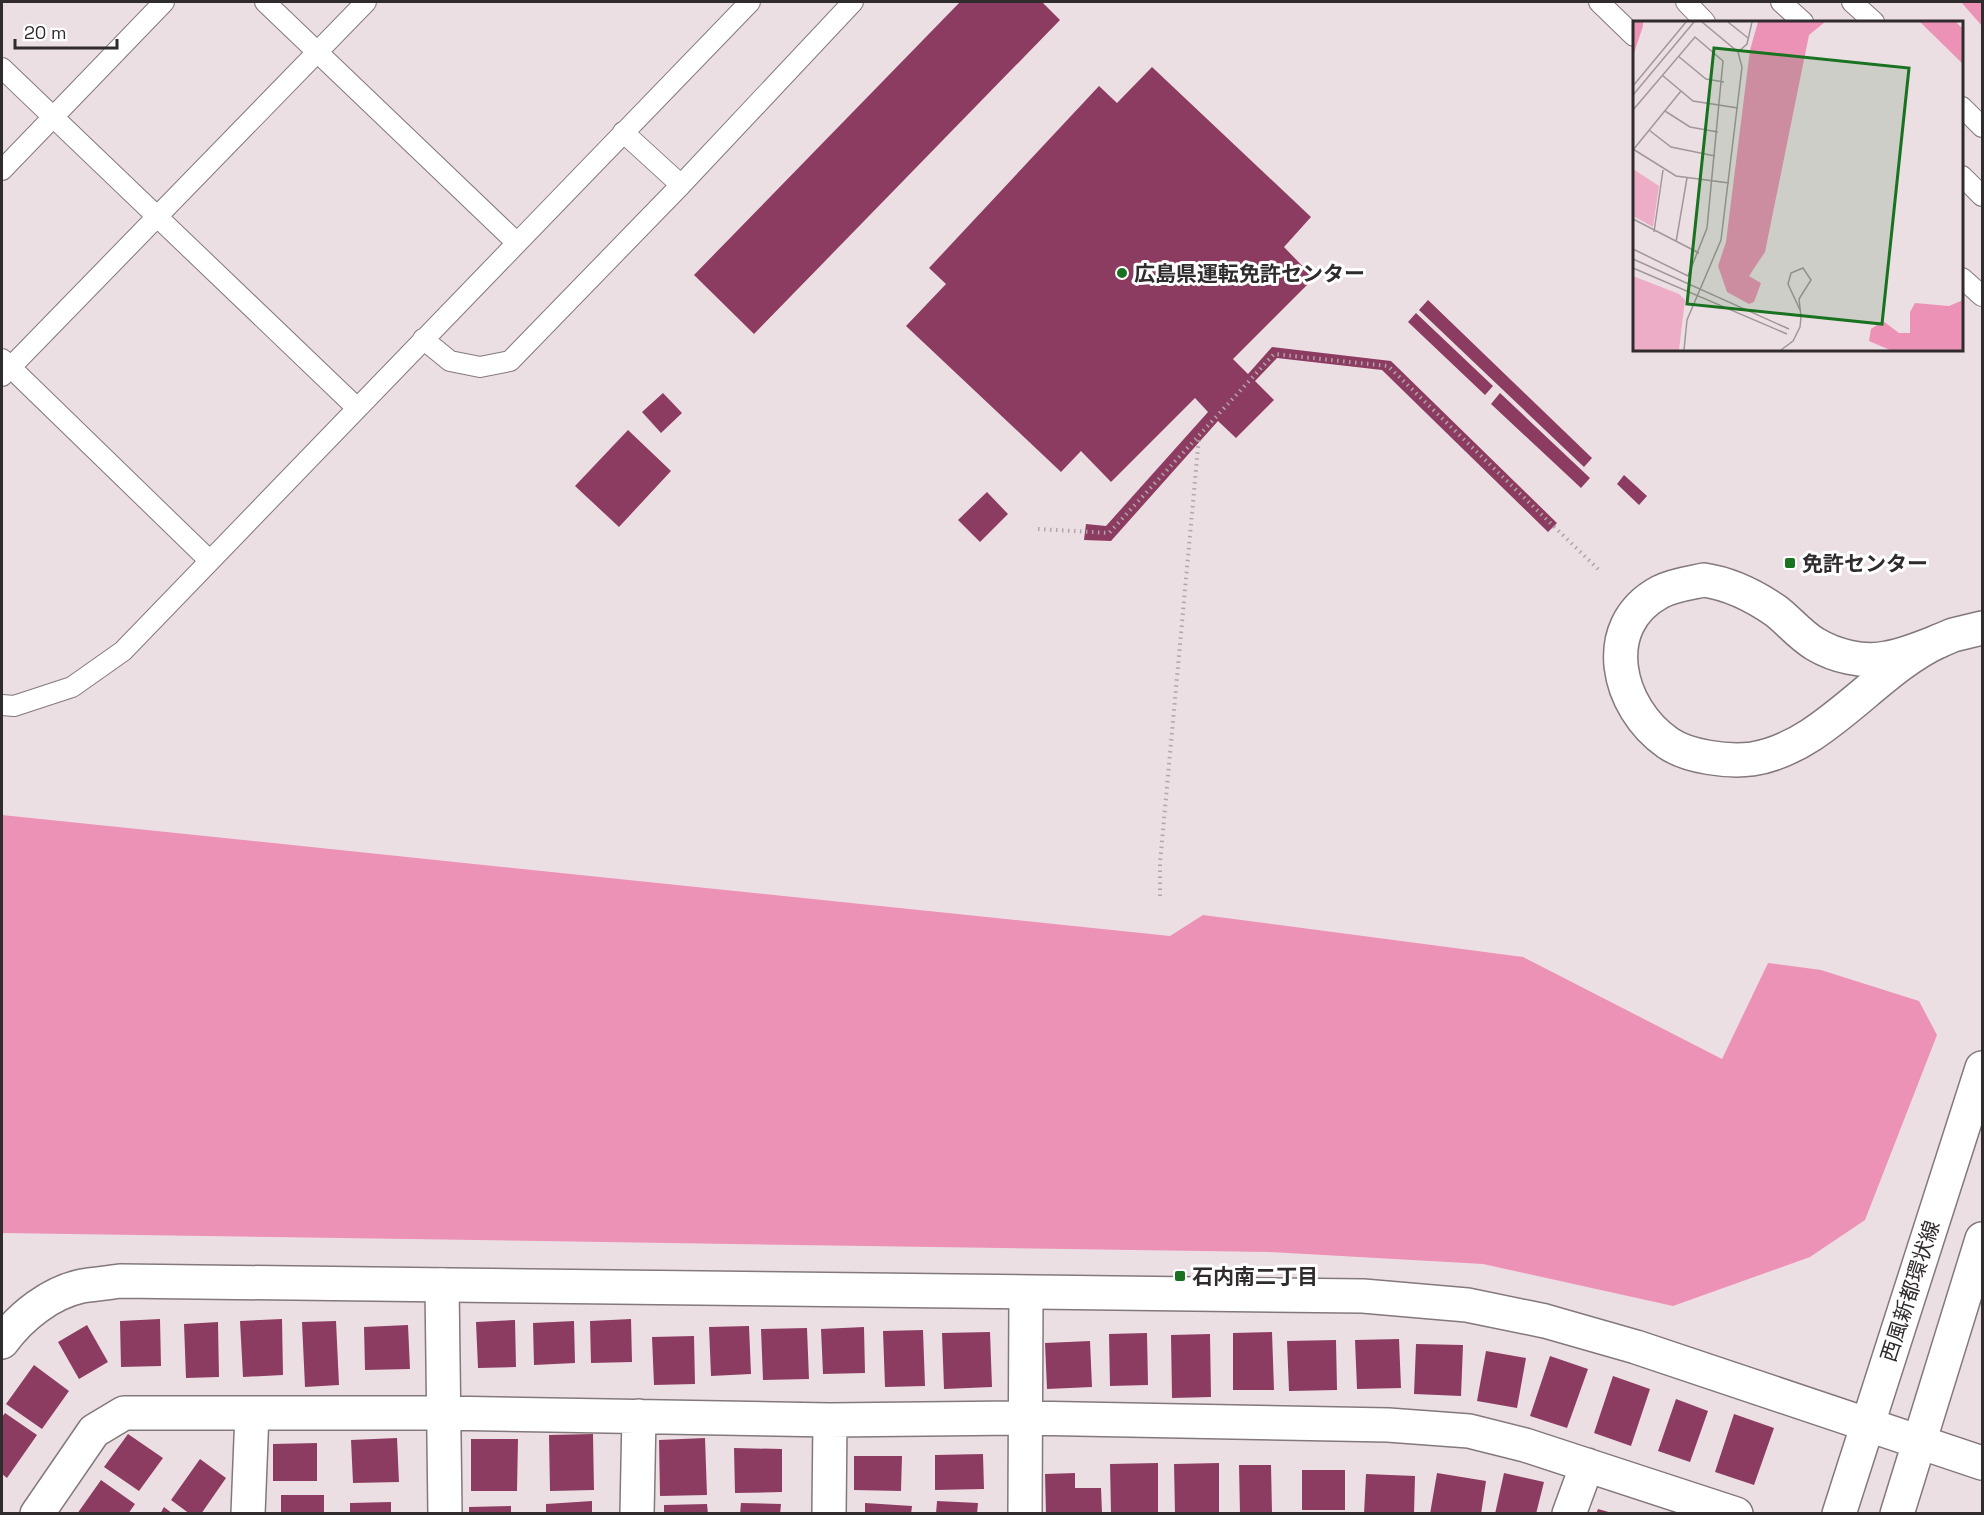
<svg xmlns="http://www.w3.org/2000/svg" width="1984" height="1515" font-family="'Space Grotesk','Noto Sans JP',sans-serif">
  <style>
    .forest { fill: #ed92b7 }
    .building { fill: #8d3c61 }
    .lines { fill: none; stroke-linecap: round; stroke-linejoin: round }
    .service-casing { stroke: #83787c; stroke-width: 22 }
    .minor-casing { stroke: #83787c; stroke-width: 36 }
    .tertiary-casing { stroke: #83787c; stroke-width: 36 }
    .path { stroke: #b0a5a9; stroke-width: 4; stroke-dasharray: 1.5 4.5; stroke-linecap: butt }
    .service { stroke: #fff; stroke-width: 20 }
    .minor { stroke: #fff; stroke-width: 33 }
    .tertiary { stroke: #fff; stroke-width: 33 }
    .poi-dot { fill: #18721f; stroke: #fff; stroke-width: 2 }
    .labels { text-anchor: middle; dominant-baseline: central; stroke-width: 6; stroke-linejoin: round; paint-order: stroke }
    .poi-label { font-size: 21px; font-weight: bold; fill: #302b2c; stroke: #fff; text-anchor: start }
    .street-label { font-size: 21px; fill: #302b2c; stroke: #fff }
    .inset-road { fill: none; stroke: #a1979a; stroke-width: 1.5 }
    .view { fill: #18721f; fill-opacity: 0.15; stroke: #18721f; stroke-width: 3 }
    .inset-edge { fill: none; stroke: #302b2c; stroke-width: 3 }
  </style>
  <rect width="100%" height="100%" fill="#ecdfe4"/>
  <path class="forest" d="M1961,2H1982V26Z
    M2,815L1170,936L1203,915L1523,957L1722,1059L1768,963L1821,970L1919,1001L1937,1035L1865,1220L1810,1257L1673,1306L1483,1264L1268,1252L2,1233Z"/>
  <path class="building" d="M960,2H1042L1060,20L754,334L694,275Z
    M1152,67L1311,217L1284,247L1314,278L1233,359L1248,374L1272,347L1391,361L1557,523L1548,532L1382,370L1277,358L1255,381L1274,400L1236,438L1218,421L1111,541L1084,540L1086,524L1106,526L1208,412L1195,398L1111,482L1081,451L1061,472L906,326L946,284L929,268L1099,86L1117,103Z
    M1428,300L1592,458L1584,467L1419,310Z
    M1416,313L1493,386L1485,395L1408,322Z
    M663,393L682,413L661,433L642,412Z
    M1500,393L1590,478L1581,488L1491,404Z
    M628,430L671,471L619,527L575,486Z
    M1624,475L1647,496L1639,505L1617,484Z
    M987,492L1008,514L980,542L958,520Z
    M160,1319L161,1366L121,1367L120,1321Z
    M282,1319L283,1375L243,1377L240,1321Z
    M631,1319L632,1362L591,1363L590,1321Z
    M515,1320L516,1367L478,1368L476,1322Z
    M336,1321L339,1385L305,1387L302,1322Z
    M574,1321L575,1363L534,1365L533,1323Z
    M218,1322L219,1377L186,1378L184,1324Z
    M87,1325L108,1362L79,1379L58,1342Z
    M408,1325L410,1369L365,1370L364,1327Z
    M749,1326L751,1374L711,1376L709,1327Z
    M864,1327L865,1373L823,1374L821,1329Z
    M807,1328L809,1379L763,1380L761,1329Z
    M923,1330L925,1386L885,1387L883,1331Z
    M990,1332L992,1387L944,1389L942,1333Z
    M1272,1332L1274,1390H1233V1333Z
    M1147,1333L1148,1385L1110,1386L1109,1334Z
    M1210,1334L1211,1397L1172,1398L1171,1335Z
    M694,1336L695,1384L654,1385L652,1337Z
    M1399,1339L1401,1388L1357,1389L1355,1340Z
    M1336,1340L1337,1390L1289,1391L1287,1341Z
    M1090,1341L1092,1387L1047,1389L1045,1343Z
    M1416,1344L1463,1345L1461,1396L1414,1394Z
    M1486,1351L1526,1358L1517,1408L1477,1401Z
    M1550,1356L1588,1369L1567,1428L1530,1416Z
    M34,1365L69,1391L42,1429L6,1404Z
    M1613,1376L1650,1389L1631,1446L1594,1433Z
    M1676,1399L1708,1411L1690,1462L1658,1451Z
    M5,1413L37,1435L7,1478L2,1474V1417Z
    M1734,1414L1774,1428L1754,1485L1715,1472Z
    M128,1434L163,1458L139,1491L104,1467Z
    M593,1434L594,1490L550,1491L549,1435Z
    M397,1438L399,1482L353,1483L351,1440Z
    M705,1438L707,1495L660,1496L659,1440Z
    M471,1439H518L517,1491H471Z
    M317,1443V1481H273V1444Z
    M734,1448L782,1449V1492L735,1493Z
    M983,1454L984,1489L935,1490V1455Z
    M854,1456H902L901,1491L854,1490Z
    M200,1459L226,1478L201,1514H190L171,1500Z
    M1158,1463V1514H1111L1110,1464Z
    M1219,1463V1514H1175L1174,1464Z
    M1239,1465H1271L1272,1513L1240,1514Z
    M1302,1470H1345V1510H1302Z
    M1075,1473V1488H1101L1102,1513L1046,1514L1045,1474Z
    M1437,1473L1486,1481L1481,1514H1430Z
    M1504,1473L1544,1482L1536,1514H1495Z
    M1366,1474L1415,1476L1414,1514H1364Z
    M101,1480L135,1504L128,1514H77Z
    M281,1495H324V1514H281Z
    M592,1501V1514H546V1504Z
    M937,1501L978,1503L977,1514H936Z
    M391,1502V1514H350V1503Z
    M741,1503L781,1504L780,1514H740Z
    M865,1503L912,1506L911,1514H865Z
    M707,1504L708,1514H664V1505Z
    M511,1506V1514H469V1507Z
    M164,1507L173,1514H160Z
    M1598,1509L1612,1513V1514H1596Z"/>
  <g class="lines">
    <defs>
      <path id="service" d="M265,2L516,242
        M1599,2L1634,36
        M1686,2L1705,22
        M1781,2L1803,22
        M1852,2L1874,22
        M2,68L357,408
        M1962,107L1982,127
        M623,132L681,185L853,2
        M2,170L164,2
        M1962,176L1982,196
        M1962,278L1982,296
        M423,339L450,361L480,367L510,361L681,185
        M2,359L210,561
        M2,376L366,2
        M2,705L14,706L72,687L123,651L750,2"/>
      <path id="minor" d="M1704,580C1731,584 1753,595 1776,611C1789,621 1800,635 1815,644C1835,656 1863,663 1887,658C1905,655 1922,648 1939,641C1875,670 1824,748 1752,759C1728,762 1688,757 1668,743C1617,708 1597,626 1660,592C1673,585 1690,583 1704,580Z
        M442,1285L445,1514
        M37,1514L94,1431L124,1413H444L830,1420L1026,1418L1388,1425L1469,1431L1525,1445L1736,1514
        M248,1514L252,1413
        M637,1514L639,1416
        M829,1514L830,1420
        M1025,1514L1026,1293
        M1569,1514L1587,1465"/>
      <path id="tertiary" d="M1939,641L1953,635L1982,628
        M2,1342C21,1316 50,1293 82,1286C95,1284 108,1283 120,1281L1363,1296L1467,1305L1545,1321L1636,1347L1982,1463
        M1839,1514L1982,1068
        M1897,1514L1982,1239"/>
    </defs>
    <use href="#service" class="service-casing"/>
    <use href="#minor" class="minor-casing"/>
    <use href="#tertiary" class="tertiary-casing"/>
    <path class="path" d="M1038,529L1109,533L1274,354L1388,366L1599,570
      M1160,896V863L1199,437"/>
    <use href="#service" class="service"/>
    <use href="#minor" class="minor"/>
    <use href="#tertiary" class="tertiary"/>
  </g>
  <g class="poi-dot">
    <circle cx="1122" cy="273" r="6"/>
    <rect x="1784" y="557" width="12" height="12" rx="3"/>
    <rect x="1174" y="1270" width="12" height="12" rx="3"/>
  </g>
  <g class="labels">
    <g class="poi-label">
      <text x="1134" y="273">広島県運転免許センター</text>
      <text x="1802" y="563">免許センター</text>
      <text x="1192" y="1276">石内南二丁目</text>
    </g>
    <g class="street-label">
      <text transform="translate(1910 1291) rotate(-72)">西風新都環状線</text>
    </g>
  </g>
  <g transform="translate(1633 21)">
    <rect width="330" height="330" fill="#ecdfe4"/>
    <path d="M0,148L26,165L20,206L0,195ZM0,255L46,273L52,279L46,329H0Z" fill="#eeadc7"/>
    <path d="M0,1H10V5L0,35ZM125,1H192L176,14L132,231L116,255L128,262L121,281L116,283L94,271L85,245L93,221L117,29ZM287,1H323L330,8V43ZM330,279V329H257L236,320L238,308L250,300L266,312H277V291L282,282L316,285Z" fill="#ed92b7"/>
    <path class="inset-road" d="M95,1L115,17M105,31L114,23L119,1M45,35L73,58L91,61M29,54L60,80L105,87M0,65L53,1M0,74L61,1M0,89L62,16L90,40L74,207L55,255L0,228M32,90L57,106L85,111M16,109L38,126L82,135M0,128L43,155L96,162M0,129L48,70M0,198L66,232M21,211L30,149M43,221L54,157M0,238L156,308M0,247L154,313M51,329L54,299L88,219L109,46L105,31L69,1M148,329L160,320L167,306L168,296L166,278L178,259L170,247L158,252L155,263L167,289"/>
    <path class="view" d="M81,27L276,47L249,303L54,283Z"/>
    <rect width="330" height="330" class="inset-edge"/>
  </g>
  <rect width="1984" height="1515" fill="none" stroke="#302b2c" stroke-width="6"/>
  <path d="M15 39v9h102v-9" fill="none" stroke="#302b2c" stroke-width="3"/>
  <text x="24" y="39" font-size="18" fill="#302b2c" stroke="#ffffff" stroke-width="4.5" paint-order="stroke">20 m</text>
</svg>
